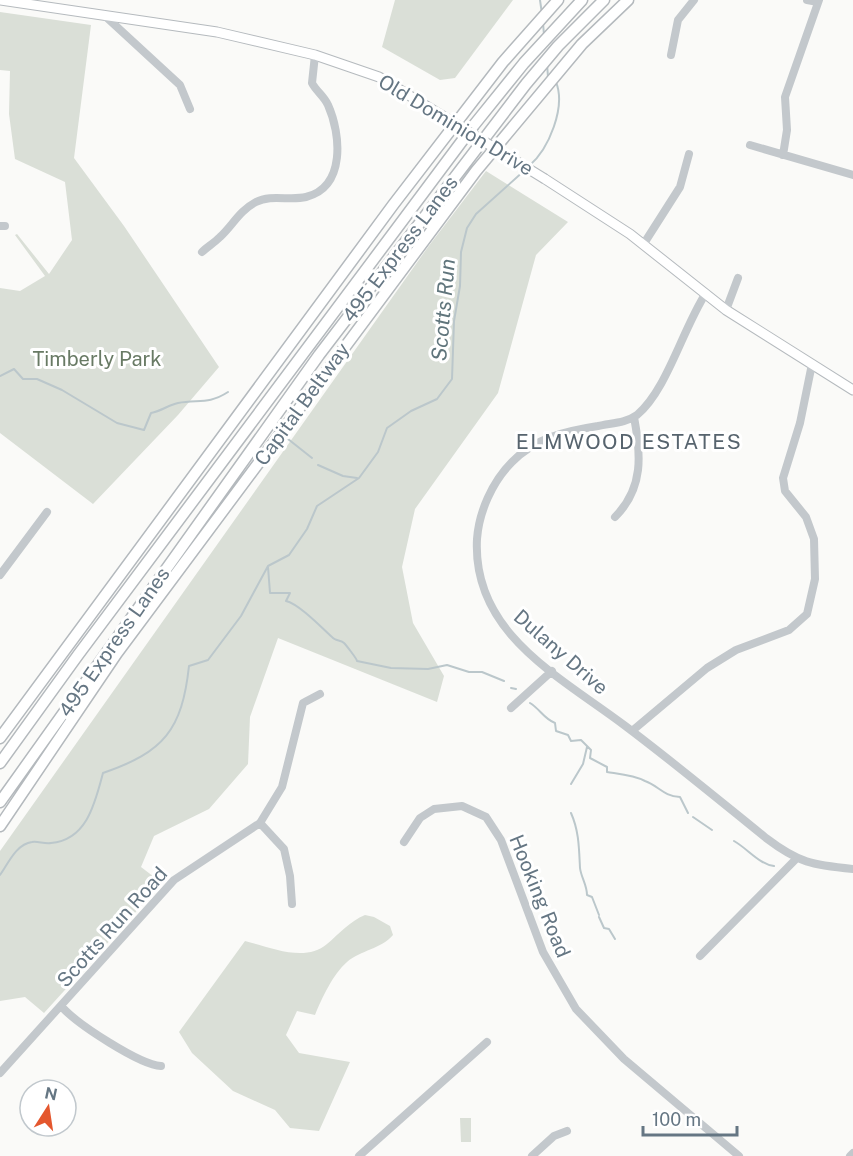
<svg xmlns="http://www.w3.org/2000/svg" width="853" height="1156" font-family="'Public Sans',sans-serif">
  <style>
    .green { fill: #dadfd7 }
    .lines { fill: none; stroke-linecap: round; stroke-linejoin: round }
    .stream { stroke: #bbc7cb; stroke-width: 2 }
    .major-casing { stroke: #b5babe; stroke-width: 11 }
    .highway-casing { stroke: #b4b9bd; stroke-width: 13 }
    .minor { stroke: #c3c8cc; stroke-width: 8 }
    .major { stroke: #fff; stroke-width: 9 }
    .highway { stroke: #fff; stroke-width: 10 }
    .major-bridge-casing { stroke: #b5babe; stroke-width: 11; stroke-linecap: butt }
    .major-bridge { stroke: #fff; stroke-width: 9 }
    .labels { text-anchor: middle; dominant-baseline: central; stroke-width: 6; stroke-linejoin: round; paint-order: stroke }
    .street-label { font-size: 20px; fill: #657683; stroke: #fff }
    .park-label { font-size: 20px; fill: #687a64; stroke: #fff }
    .water-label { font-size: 21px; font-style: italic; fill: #60757c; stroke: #fff }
    .neighbourhood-label { font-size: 21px; letter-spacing: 1.5px; fill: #57646e; stroke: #fff }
  </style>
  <rect width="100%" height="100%" fill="#fafaf8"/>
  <path class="green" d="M395,0H513L455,78L440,80L382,47Z
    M0,12L91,25L74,158L124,226L219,367L178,415L93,504L0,433V288L20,291L45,276L15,235L17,234L49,274L72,240L65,182L15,159L9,114L10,71L0,70Z
    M486,171L568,222L536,255L498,393L415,509L402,567L413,623L444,676L437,702L278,638L250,717L248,764L209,809L154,836L141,867L162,883L44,1013L25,997L0,1001V851L428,247Z
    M365,915L374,917L390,926L393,935C381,949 361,950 347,962C333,974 322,998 315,1015L297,1011L286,1035L299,1053L350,1062L319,1131L290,1128L275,1110L233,1091L192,1053L179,1032L245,941C270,947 305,963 327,944C339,934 350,921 365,915Z
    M460,1118H471V1142H461Z"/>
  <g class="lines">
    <path class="stream" d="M540,0L542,14
      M543,23L544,35
      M547,64L548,77
      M529,166C549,149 566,107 556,82
      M0,376L14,369L23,379H37L62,390L117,423L144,430L151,413C162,411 168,405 178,403C198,399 208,405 228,392
      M288,439L312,458
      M318,465L343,476L357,478
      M268,567L270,593H290L286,601C299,604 321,627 332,637C335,641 341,640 344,643C346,645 357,659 357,661L391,668L428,669L447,665L469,672H482L504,681
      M511,688L516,689
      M530,703C540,709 544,719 555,723L556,731L568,735L571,741L581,740L591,750L590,758L607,767V772C620,774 634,775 645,781C659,786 663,796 680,797L688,813
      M571,784L583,764L587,747
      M571,813C579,831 579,848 580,868C581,877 587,885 587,895L592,897L599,915
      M693,817L712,830
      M734,841C748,849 759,864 774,866
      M0,875C8,864 16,844 32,842C38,841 44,844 51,843C87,840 95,803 103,773C164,752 182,730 189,666L208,660L241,616L268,566L289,555L307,529L317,506L359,478L378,452L387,428L411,411L437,399L452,379L454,321L460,286L461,252L467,228L476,214L525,170
      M599,917L604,928L609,929L615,939"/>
    <defs>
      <path id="major" d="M0,0L217,32L315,55L379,77L441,115
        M545,179L630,234L726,310L853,390"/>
      <path id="highway" d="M0,738L393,205L503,62L558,0
        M0,763L78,655L474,125L524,63L582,0
        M0,802L319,355L526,84L558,46L604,0
        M0,826L117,653L476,171L582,44L628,0"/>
    </defs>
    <use href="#major" class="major-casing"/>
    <use href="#highway" class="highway-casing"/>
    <path class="minor" d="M807,0L818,2
      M104,15L180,85L190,109
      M671,55L678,20L694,0
      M750,145L853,175
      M783,155L787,130L785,97L819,0
      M0,226H5
      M643,245L680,187L689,154
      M202,252C207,247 214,243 220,237C233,225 239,211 256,202C271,194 290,201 306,197C346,187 341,134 328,105C324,96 316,91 312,83L315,55
      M706,293C683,328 667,390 637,415C626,423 611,423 598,426C566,431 535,438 512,462C492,482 479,512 477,539C472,633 559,676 624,725C672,761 719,800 766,838C799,863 812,865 853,869
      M726,310L738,278
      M615,517C644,488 641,454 634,417
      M0,575L47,512
      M511,708L552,671
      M632,731L707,668L736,650L789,630L807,614L815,579L814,539L806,517L785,491L783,478L800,423L812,364
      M260,823L284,849L290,876L292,904
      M404,842L420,818L434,809L462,806L486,817L501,840L543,952L576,1009L624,1059L739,1156
      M700,956L796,859
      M62,1007C77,1024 140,1065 161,1066
      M0,1073L174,880L260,823L282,787L303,703L320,694
      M359,1156L487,1042
      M532,1156L554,1136L567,1131
      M850,1156L853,1153"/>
    <use href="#major" class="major"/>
    <use href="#highway" class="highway"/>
    <defs>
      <path id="major-bridge" d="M441,115L545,179"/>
    </defs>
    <use href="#major-bridge" class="major-bridge-casing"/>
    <use href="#major-bridge" class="major-bridge"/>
  </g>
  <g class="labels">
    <g class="street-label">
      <text transform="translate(456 125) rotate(31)">Old Dominion Drive</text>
      <text transform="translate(400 249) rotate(-53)">495 Express Lanes</text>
      <text transform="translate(302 404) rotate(-54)">Capital Beltway</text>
      <text transform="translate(114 642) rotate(-55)">495 Express Lanes</text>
      <text transform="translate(561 652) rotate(41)">Dulany Drive</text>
      <text transform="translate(540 896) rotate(68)">Hooking Road</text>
      <text transform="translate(112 927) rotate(-48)">Scotts Run Road</text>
    </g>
    <g class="park-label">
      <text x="97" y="359">Timberly Park</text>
    </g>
    <g class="water-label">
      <text transform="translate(443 310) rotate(-85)">Scotts Run</text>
    </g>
    <g class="neighbourhood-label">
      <text x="629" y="441">ELMWOOD ESTATES</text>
    </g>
  </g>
  <g transform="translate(48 1108) rotate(12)"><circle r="28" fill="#ffffff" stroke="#c1c8cd" stroke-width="1.5"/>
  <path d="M0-4.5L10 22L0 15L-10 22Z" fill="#e4572e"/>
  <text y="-9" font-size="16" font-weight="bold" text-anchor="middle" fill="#657683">N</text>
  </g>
  <path d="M643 1126v9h94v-9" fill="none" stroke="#657683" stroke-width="3"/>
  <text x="652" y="1126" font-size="18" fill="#657683" stroke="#ffffff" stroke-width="4.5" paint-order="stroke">100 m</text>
</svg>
